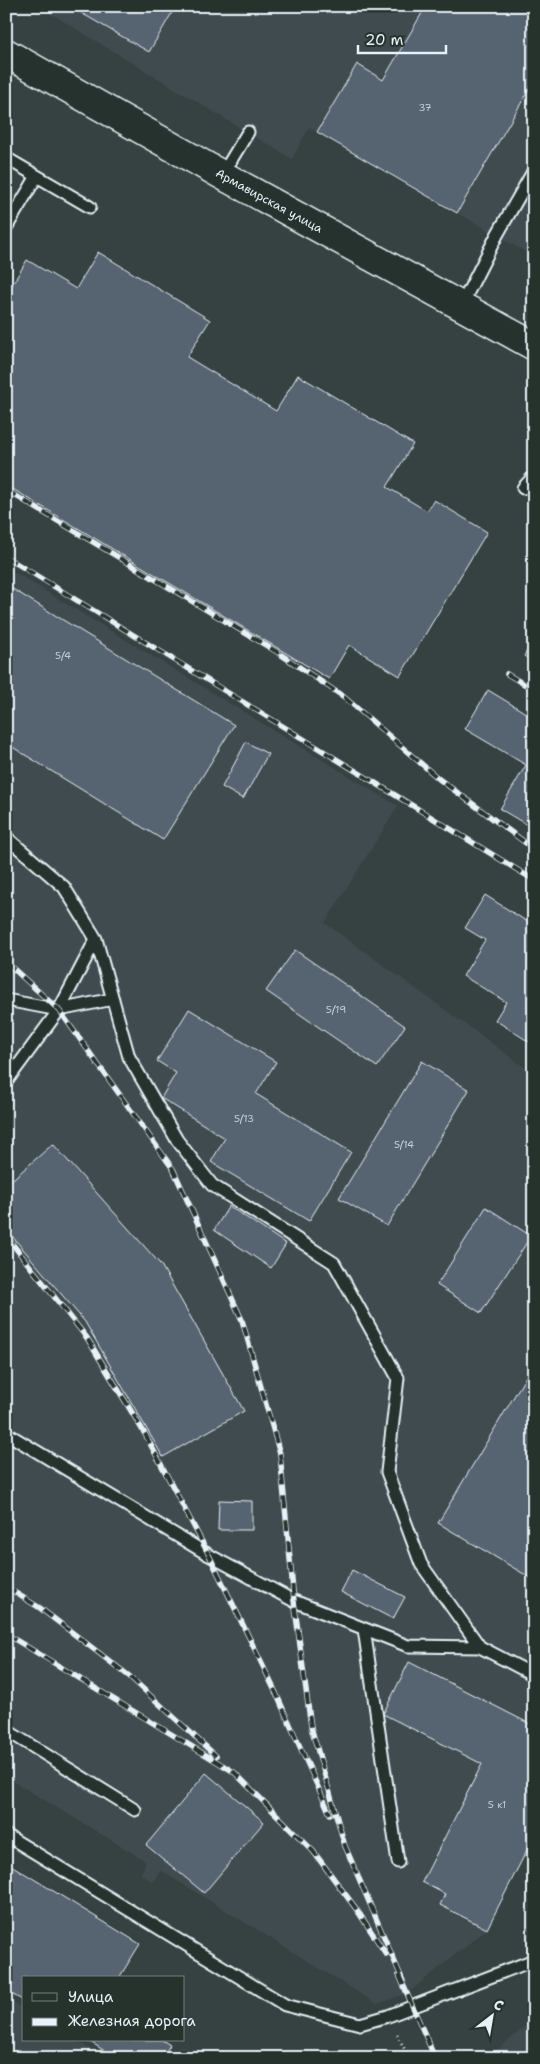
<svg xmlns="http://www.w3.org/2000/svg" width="540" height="2064" font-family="'Shantell Sans',sans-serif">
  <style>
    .built { fill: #3f4c4f }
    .building { fill: #576471; stroke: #e8f1f8 }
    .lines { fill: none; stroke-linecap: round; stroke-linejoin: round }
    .service-casing { stroke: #e8f1f8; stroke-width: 15 }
    .secondary-casing { stroke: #e8f1f8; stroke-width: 31 }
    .path { stroke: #e8f1f8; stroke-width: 3; stroke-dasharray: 1 4; stroke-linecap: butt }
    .service { stroke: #26332d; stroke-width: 11 }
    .secondary { stroke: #26332d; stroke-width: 28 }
    .rail-casing { stroke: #e8f1f8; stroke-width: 5.5 }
    .rail { stroke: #26332d; stroke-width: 4; stroke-dasharray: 11; stroke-linecap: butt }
    .labels { text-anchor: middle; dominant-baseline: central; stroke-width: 5; stroke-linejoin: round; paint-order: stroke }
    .number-label { font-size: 10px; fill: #c4ced6 }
    .street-label { font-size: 12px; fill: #e8f1f8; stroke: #26332d }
  </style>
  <rect width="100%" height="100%" fill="#354241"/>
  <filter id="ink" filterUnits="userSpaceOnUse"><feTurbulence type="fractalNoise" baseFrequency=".02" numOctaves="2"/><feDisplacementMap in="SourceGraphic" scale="10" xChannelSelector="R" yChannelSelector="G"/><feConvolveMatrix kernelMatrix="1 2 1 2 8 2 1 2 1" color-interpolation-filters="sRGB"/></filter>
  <g filter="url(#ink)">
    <path class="built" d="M38,6H534V257L309,127L292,159Z
      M6,567L398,806L325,923L534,1074V1844H530L487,1929L408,1993L377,2004L160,1870L153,1882L141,1874L146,1861L6,1777Z
      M6,1998L24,2009V2040H75L104,2058H6Z
      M534,2019V2058H488Z"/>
    <path class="building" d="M69,6H176L149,52Z
      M426,6H534V81L457,213L317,132L357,64L383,80Z
      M98,252L210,320L187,357L276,411L298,375L413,444L387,487L427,511L434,500L487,532L400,676L349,645L329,679L6,485V295L27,260L76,289Z
      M6,585L234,725L163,840L6,743Z
      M534,639V662L524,656Z
      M488,690L534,718V829L500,809L526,765L465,729Z
      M246,742L268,754L243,799L222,787Z
      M485,895L534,926V1045L495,1020L506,1002L463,976L485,940L465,928Z
      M295,950L405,1026L377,1067L266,991Z
      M189,1009L276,1062L256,1094L351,1152L309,1221L211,1162L225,1138L161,1098L176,1073L157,1061Z
      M422,1061L469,1090L387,1226L339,1198Z
      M53,1144L161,1265L244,1411L163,1457L85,1322L6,1229V1185Z
      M229,1206L286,1244L271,1268L214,1230Z
      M486,1207L531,1236L481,1313L437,1285Z
      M534,1363V1580L438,1523Z
      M219,1500L252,1501V1530H218Z
      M352,1570L405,1597L393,1619L341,1592Z
      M409,1662L534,1726V1844H530L487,1929L440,1905L445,1894L422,1882L482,1764L383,1714Z
      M206,1773L264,1822L204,1893L146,1845Z
      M6,1862L140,1944L119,1978H24V2001L6,1991Z
      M87,2040H162L170,2045L162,2058H116Z"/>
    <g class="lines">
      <defs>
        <path id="service" d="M6,158L90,207
          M222,175L248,132
          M6,228L37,176
          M461,306L497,235L534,170
          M523,488L534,476
          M6,837L64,887L96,939L129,1057L177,1140L212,1185L334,1263L398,1378L387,1472L421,1564L480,1647
          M6,1000L59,1010L113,999
          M6,1082L59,1010L96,939
          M6,1433L209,1555L294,1601L408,1646L480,1647L534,1675
          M364,1629L398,1862
          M6,1730L135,1810
          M6,1835L285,2005L360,2024L388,2016L534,1960
          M6,2057L7,2058"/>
        <g id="secondary">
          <path id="s1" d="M6,53L222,175L534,346"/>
        </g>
      </defs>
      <use href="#service" class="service-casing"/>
      <use href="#secondary" class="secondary-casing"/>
      <path class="path" d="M397,2034L409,2058"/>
      <use href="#service" class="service"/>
      <use href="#secondary" class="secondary"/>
      <defs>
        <path id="rail" d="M6,490L277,652L344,697L439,779L534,849
          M6,557L534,880
          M507,674L534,690
          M6,962L59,1010L173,1169L242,1320L280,1454L294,1601L311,1727L345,1846L403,1981
          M6,1236L87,1338L145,1434L209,1555L276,1693L330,1814
          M6,1587L40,1608L129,1676L216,1756
          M6,1634L234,1772L313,1851L357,1910L386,1954
          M399,1975L435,2058"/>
      </defs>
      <use href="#rail" class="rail-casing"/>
      <use href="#rail" class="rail"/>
    </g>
  </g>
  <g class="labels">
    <g class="number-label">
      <text x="425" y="107">37</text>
      <text x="63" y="655">5/4</text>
      <text x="336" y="1009">5/19</text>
      <text x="244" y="1118">5/13</text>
      <text x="404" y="1144">5/14</text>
      <text x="497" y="1804">5 к1</text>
    </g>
    <g class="street-label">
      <text stroke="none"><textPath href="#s1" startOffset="302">Армавирская улица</textPath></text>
    </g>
  </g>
  <rect width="540" height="2064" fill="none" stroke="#26332d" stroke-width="25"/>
  <rect x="12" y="12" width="515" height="2039" fill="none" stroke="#e8f1f8" stroke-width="2" filter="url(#ink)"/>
  <rect x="22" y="1976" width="162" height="65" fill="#26332d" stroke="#747f7e"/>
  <rect x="32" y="1993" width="25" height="8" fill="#26332d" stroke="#747f7e"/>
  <text x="68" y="2002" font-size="15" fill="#e8f1f8">Улица</text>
  <rect x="32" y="2018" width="25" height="8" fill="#e8f1f8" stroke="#747f7e"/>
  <text x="68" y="2026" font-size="15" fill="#e8f1f8">Железная дорога</text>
  <g transform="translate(492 2016) rotate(31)" stroke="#26332d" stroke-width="4" paint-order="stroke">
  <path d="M0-4L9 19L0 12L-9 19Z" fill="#e8f1f8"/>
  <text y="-8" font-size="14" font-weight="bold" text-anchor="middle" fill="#e8f1f8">С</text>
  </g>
  <path d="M358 45v8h88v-8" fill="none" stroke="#e8f1f8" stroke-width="2.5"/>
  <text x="365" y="45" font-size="15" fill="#e8f1f8" stroke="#26332d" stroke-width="4" paint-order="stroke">20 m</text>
</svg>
